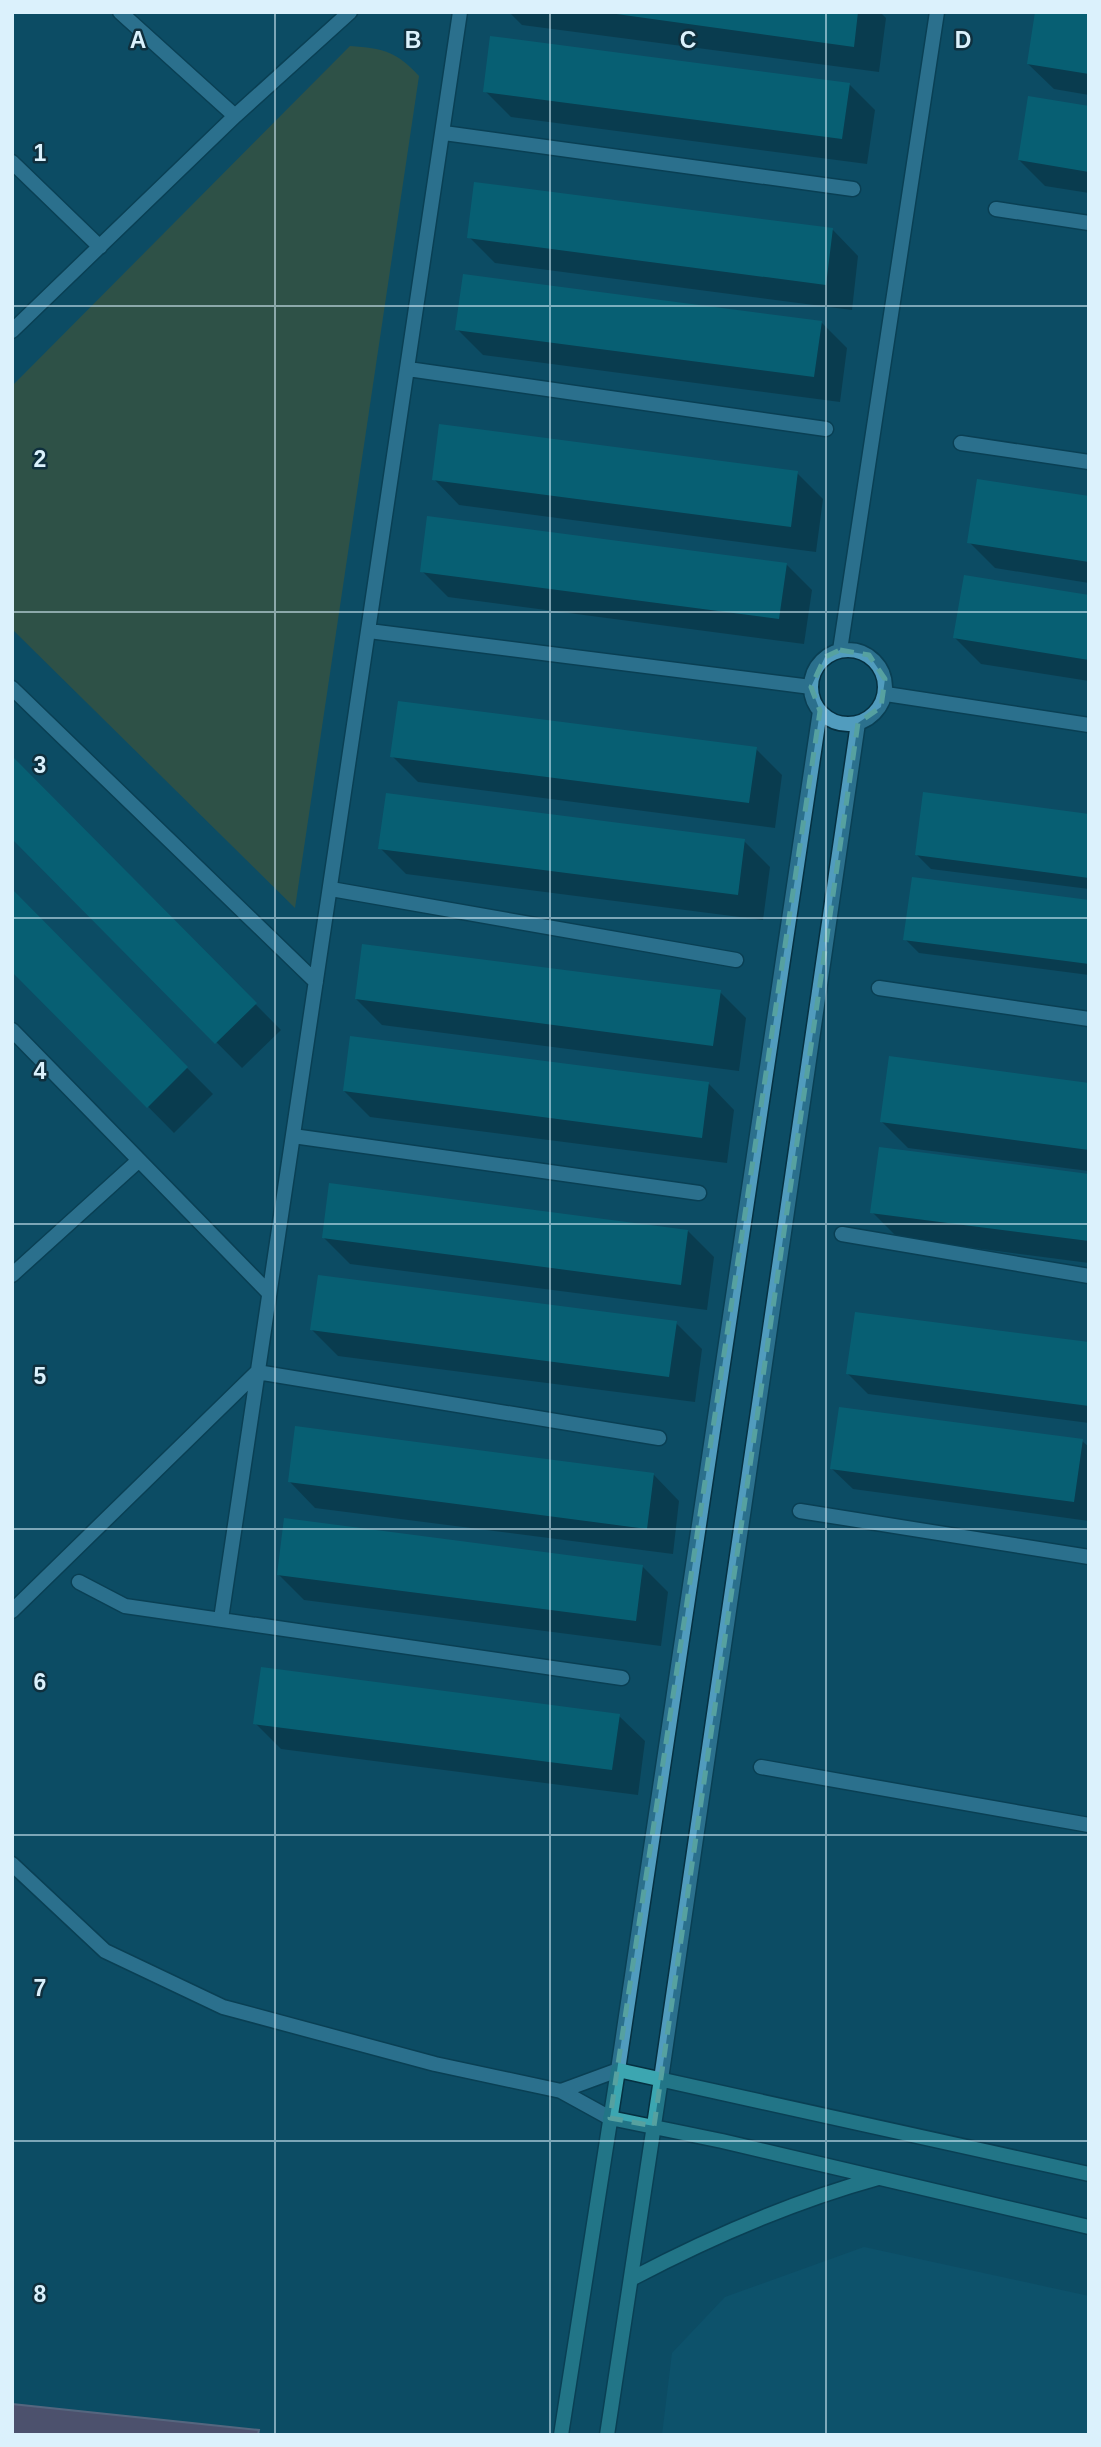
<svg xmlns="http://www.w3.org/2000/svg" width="1101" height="2447" font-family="Helvetica,sans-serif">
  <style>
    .built { fill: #0e5974 }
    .green { fill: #575725 }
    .water { fill: #9a5879; stroke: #ae86a0; stroke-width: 2 }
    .shadow { fill: #0007 }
    .building { fill: #007785 }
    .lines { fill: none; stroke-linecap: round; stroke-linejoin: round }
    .minor-casing { stroke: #053041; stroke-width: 17 }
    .tertiary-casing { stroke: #053041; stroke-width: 17 }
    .secondary-casing { stroke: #053041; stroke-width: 17 }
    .minor { stroke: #519cbe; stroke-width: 14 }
    .tertiary { stroke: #519cbe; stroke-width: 14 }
    .secondary { stroke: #3ca6b1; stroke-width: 14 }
    .marked { fill: none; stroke: #56a1a0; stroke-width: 5; stroke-dasharray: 14 9; stroke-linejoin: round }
    .grid { fill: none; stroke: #dbf1fc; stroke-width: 2; stroke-opacity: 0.55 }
    .grid-label { font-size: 23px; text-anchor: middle; font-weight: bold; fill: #dbf1fc; stroke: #0f2f3d; stroke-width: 5; stroke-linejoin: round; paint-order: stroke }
  </style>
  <rect width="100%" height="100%" fill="#0c4c64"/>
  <path class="built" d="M864,2247L1089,2296V2435H662L672,2353L725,2297Z"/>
  <path class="green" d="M350,46C383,48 397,52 419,76L295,908L12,629V386Z"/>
  <path class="water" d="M12,2404L259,2430L258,2435H12Z"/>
  <path class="shadow" d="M509,12H880L886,18L879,72L522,25Z
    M1089,12V95L1054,89L1028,64Z
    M849,84L875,110L867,164L511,117L485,91Z
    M1089,108V193L1045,186L1019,160Z
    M833,230L858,256L852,310L495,263L469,237Z
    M821,322L847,348L840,402L483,355L457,329Z
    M797,473L823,499L816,552L459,505L434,479Z
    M1089,498V583L995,568L969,542Z
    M786,564L812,590L804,644L448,597L422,571Z
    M1089,596V681L981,664L955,638Z
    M756,749L782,775L775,828L418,782L392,756Z
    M12,759L281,1030L242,1068L12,836Z
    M1089,816V889L931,869L917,855Z
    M744,841L770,867L763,920L406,874L380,848Z
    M12,892L213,1094L174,1133L12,969Z
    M1089,902V975L919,953L905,939Z
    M720,992L746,1018L739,1071L382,1025L356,999Z
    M709,1084L734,1110L727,1163L370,1117L344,1091Z
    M1089,1084V1171L908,1148L882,1122Z
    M1089,1176V1263L898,1238L872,1212Z
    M688,1231L714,1257L707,1310L350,1264L324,1238Z
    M676,1323L702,1349L695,1402L338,1356L312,1330Z
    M1089,1344V1423L868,1394L848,1374Z
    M1082,1441L1089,1447V1521L853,1489L832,1469Z
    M654,1475L679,1501L673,1554L315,1508L290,1482Z
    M642,1566L668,1592L661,1646L304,1600L278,1574Z
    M619,1716L645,1741L638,1795L281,1749L255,1723Z"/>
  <path class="building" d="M602,12H858L854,47Z
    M1035,12H1089V74L1027,64Z
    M490,36L850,83L842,139L483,92Z
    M1028,96L1089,106V172L1018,160Z
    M474,182L833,228L826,285L467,238Z
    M463,274L822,321L814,377L455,330Z
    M439,424L798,471L791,527L432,480Z
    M977,479L1089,496V562L967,543Z
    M427,516L787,563L779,619L420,572Z
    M964,575L1089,595V660L953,638Z
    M398,701L757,747L749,803L390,757Z
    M12,756L257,1003L215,1044L12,839Z
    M923,792L1089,814V878L915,855Z
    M386,793L745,839L738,895L378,849Z
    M912,877L1089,900V964L903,940Z
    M12,889L188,1067L147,1108L12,972Z
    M362,944L721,990L713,1046L355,999Z
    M350,1036L709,1082L702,1138L343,1091Z
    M889,1056L1089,1083V1150L880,1122Z
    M879,1147L1089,1174V1241L870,1213Z
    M329,1183L688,1230L681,1285L322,1238Z
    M318,1275L677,1321L669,1377L310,1330Z
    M855,1312L1089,1342V1406L846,1374Z
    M839,1407L1083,1439L1074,1502L830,1469Z
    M295,1426L654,1473L647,1529L288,1482Z
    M284,1518L643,1565L636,1621L277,1575Z
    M261,1667L620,1714L612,1770L253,1724Z"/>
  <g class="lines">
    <defs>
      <path id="minor" d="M120,12L235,116
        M444,133L853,189
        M12,162L100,247
        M996,209L1089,223
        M12,331L235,116L350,12
        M408,369L826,429
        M961,443L1089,462
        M369,631L811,687
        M12,688L316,982
        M886,694L1089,725
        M331,889L736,960
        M879,988L1089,1019
        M12,1030L268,1292
        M293,1136L699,1193
        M842,1234L1089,1276
        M12,1275L138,1161
        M800,1511L1089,1557
        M79,1582L125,1606L622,1678
        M12,1611L257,1372L659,1438
        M221,1619L460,12
        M761,1767L1089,1825"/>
      <path id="tertiary" d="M811 687a37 37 0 1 1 74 0a37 37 0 1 1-74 0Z
        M840,650L937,12
        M12,1864L105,1951L223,2007L435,2064L561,2091L610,2118
        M661,2079L858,723
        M561,2091L618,2070L820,711"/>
      <path id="secondary" d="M610,2118L722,2141L1089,2227
        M631,2279C711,2237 791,2202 878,2178
        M561,2435L618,2070L1089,2174
        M607,2435L661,2079"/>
    </defs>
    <use href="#minor" class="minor-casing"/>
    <use href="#tertiary" class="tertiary-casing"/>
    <use href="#secondary" class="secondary-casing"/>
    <use href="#minor" class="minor"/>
    <use href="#tertiary" class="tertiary"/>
    <use href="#secondary" class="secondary"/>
  </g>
  <path d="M0 0H1101V2447H0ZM840,650L869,655L885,679L881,707L858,723L654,2126L610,2118L820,711L811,687L825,657Z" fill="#0c4c64" fill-opacity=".55" fill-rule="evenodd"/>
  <path class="marked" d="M840,650L869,655L885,679L881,707L858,723L654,2126L610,2118L820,711L811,687L825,657Z"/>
  <path class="grid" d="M275,12V2435M550,12V2435M826,12V2435M12,306H1089M12,612H1089M12,918H1089M12,1224H1089M12,1529H1089M12,1835H1089M12,2141H1089"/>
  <g class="grid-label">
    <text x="138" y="48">A</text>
    <text x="413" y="48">B</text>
    <text x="688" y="48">C</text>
    <text x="963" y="48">D</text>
    <text x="40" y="161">1</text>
    <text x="40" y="467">2</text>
    <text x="40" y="773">3</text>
    <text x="40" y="1079">4</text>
    <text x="40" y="1384">5</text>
    <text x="40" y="1690">6</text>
    <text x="40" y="1996">7</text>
    <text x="40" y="2302">8</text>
  </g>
  <rect width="1101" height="2447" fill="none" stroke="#dbf1fc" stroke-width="28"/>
</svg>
